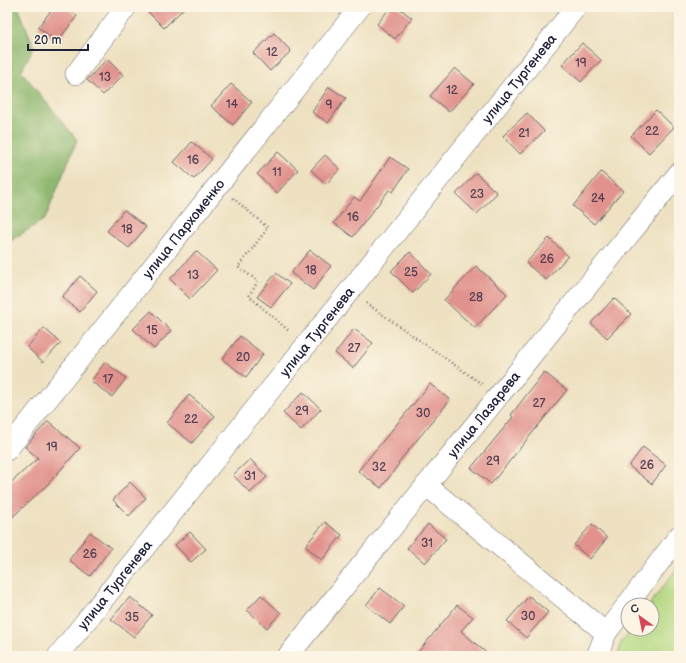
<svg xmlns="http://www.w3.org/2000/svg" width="686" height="663" font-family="'Balsamiq Sans',sans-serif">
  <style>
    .green { fill: #b4d881; stroke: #6b7d5e }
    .forest { fill: #8fb86f; stroke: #586d55 }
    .building { fill: #e1928d }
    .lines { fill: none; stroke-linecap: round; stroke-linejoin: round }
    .street-casing { stroke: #69656a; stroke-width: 22 }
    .path { stroke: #69656a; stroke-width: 2.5; stroke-dasharray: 1 3; stroke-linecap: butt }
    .street { stroke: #fff; stroke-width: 21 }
    .labels { text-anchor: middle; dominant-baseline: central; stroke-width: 3.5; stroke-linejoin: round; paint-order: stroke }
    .number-label { font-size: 12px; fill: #523e50 }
    .street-label { font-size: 14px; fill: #22223b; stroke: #fcf5e5 }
  </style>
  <rect width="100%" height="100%" fill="#fcf5e5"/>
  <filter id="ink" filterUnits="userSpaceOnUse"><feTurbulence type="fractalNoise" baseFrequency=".025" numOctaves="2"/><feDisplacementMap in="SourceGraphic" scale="8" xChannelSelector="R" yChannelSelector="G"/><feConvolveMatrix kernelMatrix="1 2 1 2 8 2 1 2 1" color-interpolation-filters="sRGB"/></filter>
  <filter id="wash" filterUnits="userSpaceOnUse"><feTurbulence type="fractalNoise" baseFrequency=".012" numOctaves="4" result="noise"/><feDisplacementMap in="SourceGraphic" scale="16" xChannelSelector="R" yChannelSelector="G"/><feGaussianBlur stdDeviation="0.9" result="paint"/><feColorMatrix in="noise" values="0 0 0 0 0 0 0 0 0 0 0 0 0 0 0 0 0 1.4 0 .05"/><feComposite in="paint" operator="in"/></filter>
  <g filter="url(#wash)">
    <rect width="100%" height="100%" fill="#eee1c1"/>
    <path class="green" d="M679,566V656H618L621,643L631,629H652V605H649Z"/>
    <path class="forest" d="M7,7H18L34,47L21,71L77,140L45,219L7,243Z"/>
    <g id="blocks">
      <path class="building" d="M54,7H66L77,16L57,42L38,27Z
        M143,7H185L164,28Z
        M391,7H398L412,18L395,39L377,24Z
        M274,33L291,51L270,71L253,53Z
        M582,43L601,60L581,82L562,65Z
        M107,59L123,75L103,95L87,80Z
        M455,68L474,84L449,112L430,96Z
        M231,84L252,102L233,125L211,106Z
        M329,87L346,98L328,123L312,112Z
        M656,110L674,127L649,153L631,136Z
        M527,113L544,131L520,154L503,136Z
        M192,142L212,159L194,179L174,162Z
        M278,152L298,170L277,193L257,174Z
        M325,155L340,169L326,184L311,170Z
        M390,157L408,169L393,192L389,190L353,237L334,223L354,197L360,201Z
        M601,172L623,191L594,224L573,206Z
        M476,173L497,193L477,214L456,194Z
        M124,210L146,227L129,248L107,231Z
        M549,238L568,256L546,280L526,263Z
        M310,250L331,266L313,290L291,273Z
        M196,251L217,270L190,299L170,279Z
        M410,252L431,274L413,293L391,271Z
        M476,266L507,294L475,328L444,300Z
        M276,273L290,284L271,307L257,297Z
        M80,276L97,291L80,312L62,297Z
        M614,298L631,314L607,338L591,323Z
        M151,311L171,331L154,349L133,329Z
        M44,328L61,343L43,362L27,347Z
        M354,329L373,343L353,368L335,353Z
        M240,336L263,354L246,377L222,359Z
        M105,362L126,378L112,397L91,381Z
        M544,372L567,390L491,484L471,468L513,417L511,415Z
        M430,384L450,400L398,463L399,464L381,488L358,471Z
        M303,392L321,409L301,430L283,413Z
        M189,395L215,416L192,443L167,423Z
        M48,421L80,448L48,484L7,522V486L38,458L25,447Z
        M643,447L666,465L652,484L629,466Z
        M250,459L267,477L250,493L233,475Z
        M130,482L146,498L129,516L113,500Z
        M325,522L342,535L322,560L305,546Z
        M428,524L446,539L425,563L407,548Z
        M592,524L607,538L590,559L574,545Z
        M90,532L111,548L90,576L69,560Z
        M190,532L206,549L191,562L175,545Z
        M380,588L404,606L390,624L366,605Z
        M261,595L281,613L267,628L247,610Z
        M529,596L548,612L526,638L507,621Z
        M130,597L152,615L134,637L111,619Z
        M457,605L473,617L461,631L490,656H415Z"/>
    </g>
  </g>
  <g filter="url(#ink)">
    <use href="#blocks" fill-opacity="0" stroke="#69656a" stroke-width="1"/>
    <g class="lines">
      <defs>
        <g id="street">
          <path d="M76,74L126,7"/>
          <path id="s1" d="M7,450L360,7"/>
          <path d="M426,485L606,633"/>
          <path id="s2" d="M58,656L576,7"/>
          <path id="s3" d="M288,656L679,173"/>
          <path d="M597,656L606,633L679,536"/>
        </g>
      </defs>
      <use href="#street" class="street-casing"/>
      <path class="path" d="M233,198L268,228L238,267L258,281L249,296L290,332
        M366,303L482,384"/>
      <use href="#street" class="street"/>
    </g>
  </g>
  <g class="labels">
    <g class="number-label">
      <text x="272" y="52">12</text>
      <text x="581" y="63">19</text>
      <text x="105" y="77">13</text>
      <text x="452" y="90">12</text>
      <text x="232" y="104">14</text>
      <text x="329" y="105">9</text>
      <text x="652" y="131">22</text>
      <text x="524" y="133">21</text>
      <text x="193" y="160">16</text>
      <text x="277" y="172">11</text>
      <text x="477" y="194">23</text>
      <text x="598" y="198">24</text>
      <text x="353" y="217">16</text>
      <text x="127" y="229">18</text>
      <text x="547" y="259">26</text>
      <text x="311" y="270">18</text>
      <text x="411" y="272">25</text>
      <text x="193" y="275">13</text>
      <text x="476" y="297">28</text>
      <text x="152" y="330">15</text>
      <text x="354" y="348">27</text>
      <text x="243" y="357">20</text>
      <text x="108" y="379">17</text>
      <text x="539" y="403">27</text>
      <text x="302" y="411">29</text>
      <text x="423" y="413">30</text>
      <text x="191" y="419">22</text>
      <text x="52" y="447">19</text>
      <text x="493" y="461">29</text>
      <text x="647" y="465">26</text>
      <text x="379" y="467">32</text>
      <text x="250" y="476">31</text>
      <text x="427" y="543">31</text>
      <text x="90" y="554">26</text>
      <text x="528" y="616">30</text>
      <text x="132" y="617">35</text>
    </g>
    <g class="street-label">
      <text stroke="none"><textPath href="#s2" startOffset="739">улица Тургенева</textPath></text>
      <text stroke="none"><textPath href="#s1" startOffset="283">улица Пархоменко</textPath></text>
      <text stroke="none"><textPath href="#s2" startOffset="415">улица Тургенева</textPath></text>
      <text stroke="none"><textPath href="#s3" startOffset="311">улица Лазарева</textPath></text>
      <text stroke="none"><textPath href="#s2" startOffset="91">улица Тургенева</textPath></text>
    </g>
  </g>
  <rect width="686" height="663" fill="none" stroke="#fcf5e5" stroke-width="24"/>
  <g transform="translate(640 617) rotate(327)"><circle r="19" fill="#fcf5e5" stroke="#a5a1a1"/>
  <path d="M0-3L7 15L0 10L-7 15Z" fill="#d1495b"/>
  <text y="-6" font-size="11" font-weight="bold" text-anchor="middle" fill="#22223b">С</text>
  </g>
  <path d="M28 44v6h60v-6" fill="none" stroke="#22223b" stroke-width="2"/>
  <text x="34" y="44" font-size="12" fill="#22223b" stroke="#fcf5e5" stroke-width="3" paint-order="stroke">20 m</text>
</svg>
